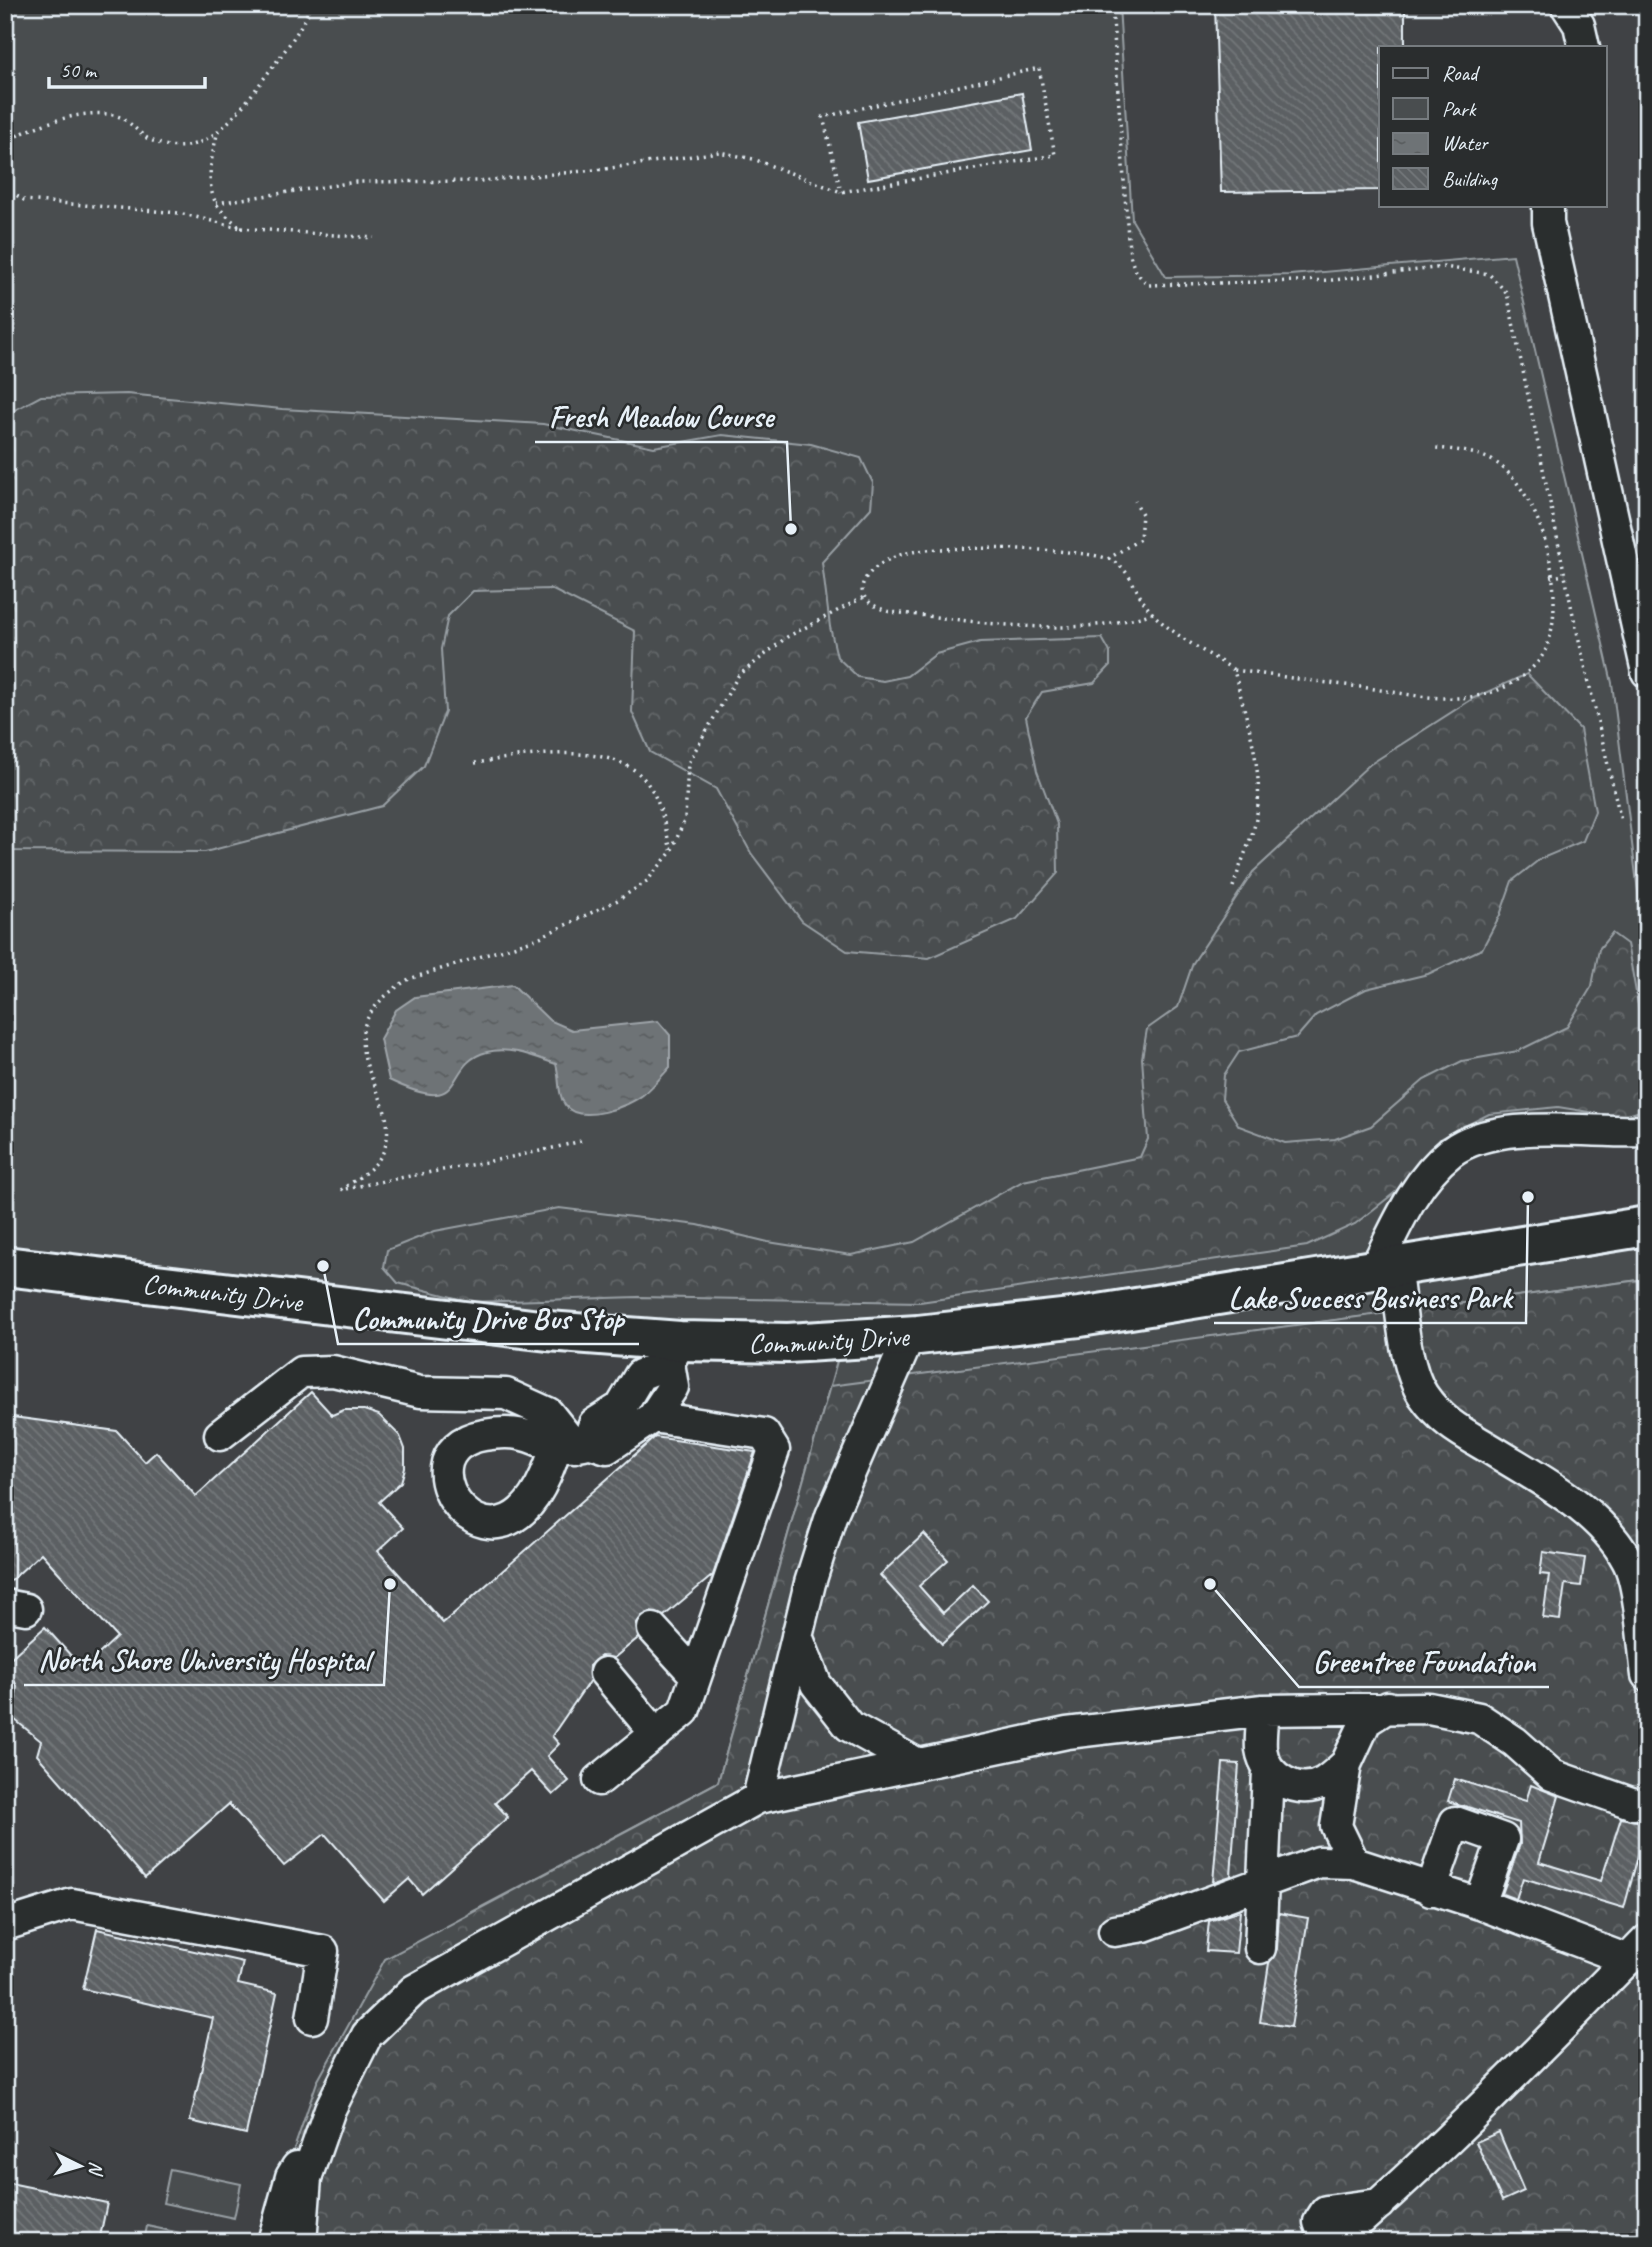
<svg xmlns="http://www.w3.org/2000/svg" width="1652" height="2247" font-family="Caveat,sans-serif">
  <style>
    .built { fill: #3f4244; fill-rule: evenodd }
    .green { fill: #494d4f; stroke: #989fa4; stroke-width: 2 }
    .forest { fill: url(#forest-crowns); stroke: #989fa4; stroke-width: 2 }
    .water { fill: url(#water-ripples); stroke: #9fa5aa; stroke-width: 2 }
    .building { fill: url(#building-back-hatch); stroke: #e8f1f8; stroke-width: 2 }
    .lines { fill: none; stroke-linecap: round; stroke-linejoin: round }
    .minor-casing { stroke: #e8f1f8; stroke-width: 35 }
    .major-casing { stroke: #e8f1f8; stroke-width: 44 }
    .path { stroke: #e8f1f8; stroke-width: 3.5; stroke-dasharray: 2 5; stroke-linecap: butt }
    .minor { stroke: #2a2d2e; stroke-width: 30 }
    .major { stroke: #2a2d2e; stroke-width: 38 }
    .labels { text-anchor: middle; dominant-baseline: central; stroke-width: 5; stroke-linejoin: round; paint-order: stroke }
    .street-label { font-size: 28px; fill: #e8f1f8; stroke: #2a2d2e }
    .leader { fill: none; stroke: #e8f1f8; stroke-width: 2.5 }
    .callout-dot { fill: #e8f1f8; stroke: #2a2d2e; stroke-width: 2.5 }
    .callout-label { font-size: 30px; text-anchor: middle; font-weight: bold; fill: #e8f1f8; stroke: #2a2d2e; stroke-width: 5; stroke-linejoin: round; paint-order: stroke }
  </style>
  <defs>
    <pattern id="forest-crowns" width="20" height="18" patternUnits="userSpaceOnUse" patternTransform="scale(1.75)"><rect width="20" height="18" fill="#494d4f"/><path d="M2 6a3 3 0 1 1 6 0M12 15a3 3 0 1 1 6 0" fill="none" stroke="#636769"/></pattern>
    <pattern id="water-ripples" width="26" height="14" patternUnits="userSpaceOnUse" patternTransform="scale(1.75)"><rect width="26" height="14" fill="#6e7376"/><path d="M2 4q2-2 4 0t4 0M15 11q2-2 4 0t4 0" fill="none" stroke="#5a5e60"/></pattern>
    <pattern id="building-back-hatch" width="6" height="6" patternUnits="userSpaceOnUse" patternTransform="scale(1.75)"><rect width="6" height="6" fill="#5c6063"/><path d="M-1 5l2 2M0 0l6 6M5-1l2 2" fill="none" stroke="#73777a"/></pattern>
  </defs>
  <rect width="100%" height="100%" fill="#323536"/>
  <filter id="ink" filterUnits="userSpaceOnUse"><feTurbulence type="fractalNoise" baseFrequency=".0143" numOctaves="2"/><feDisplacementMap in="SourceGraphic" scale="14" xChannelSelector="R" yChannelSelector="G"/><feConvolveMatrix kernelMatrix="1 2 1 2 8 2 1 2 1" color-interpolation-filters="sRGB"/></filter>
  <g filter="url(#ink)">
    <path class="built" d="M1119,5H1647V964L1612,683L1513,256L1290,275L1166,277L1132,220ZM1381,47H1605V205H1381Z
      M1647,1129V1223L1353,1271L1448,1152Z
      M5,1266L845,1332L718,1782L385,1959L262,2242H5Z"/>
    <path class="green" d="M5,5H1119L1132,220L1166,277L1290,275L1513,255L1612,683L1647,964V1129L1472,1138L1353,1270L1647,1223V1279L1207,1337L1647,2242L470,1913L718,1782L845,1333L772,1336L5,1266Z
      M170,2169L241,2184L234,2218L163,2203Z
      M147,2226L223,2242H144Z"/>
    <path class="forest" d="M127,394L282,409L543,424L654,447L722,435L811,444L861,458L873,483L871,508L822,562L830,627L837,657L858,677L883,681L907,676L936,654L980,642L1102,638L1110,652V666L1094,683L1042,692L1026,717L1037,771L1057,824L1058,873L1017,919L929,958L847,951L802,921L751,853L716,789L650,752L632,712L635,631L551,589L473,591L448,616L441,649L445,712L424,766L382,806L205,852L5,851V415L41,396Z
      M1527,674L1580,729L1595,811L1583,841L1540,859L1512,881L1500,915L1482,949L1428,974L1366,989L1316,1015L1297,1037L1239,1052L1224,1075L1222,1099L1239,1126L1285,1143L1335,1139L1371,1126L1424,1080L1462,1061L1518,1051L1567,1027L1592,986L1599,949L1612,933L1627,944C1635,984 1652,1072 1644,1110L1620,1117L1558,1107L1489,1114L1441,1138L1398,1190L1355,1224L1307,1246L920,1302L638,1297L471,1302L398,1283L384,1267L387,1250L435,1231L559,1208L698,1225L768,1242L851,1255L914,1242L1023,1181L1140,1157L1148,1139L1142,1058L1147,1029L1178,1007L1193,963L1253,872L1369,765L1474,698Z
      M1647,1279V2242H262L317,2082L385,1959L718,1782L830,1386Z"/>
    <path class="water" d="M513,985L549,1020L572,1030L658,1021L670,1035V1067C662,1076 654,1086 644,1094C629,1107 579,1125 565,1105C557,1093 560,1077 556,1064C535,1057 510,1046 487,1052C440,1064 472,1120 389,1080L380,1039L396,1010L415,997Z"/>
    <path class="building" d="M1215,5H1405V47H1381V190L1221,192Z
      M1022,93L1032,150L868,179L858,122Z
      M311,1392L332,1415L344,1410H364L379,1415L400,1436L405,1449V1468L401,1482L379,1502L403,1528L378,1551L443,1623L655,1437L755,1452L713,1575L664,1616L650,1612L642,1616L636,1624L638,1638L614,1658L601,1656L589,1666L590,1680L552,1736L559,1744L547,1756L569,1781L553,1795L531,1771L495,1803L508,1817L422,1894L409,1879L384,1901L325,1834L284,1866L229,1804L145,1878L37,1755L41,1741L9,1715L15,1704L17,1686L5,1663L45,1627L83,1669L117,1637L41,1553L5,1586V1416L117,1431L145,1462L156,1452L196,1496Z
      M924,1534L948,1560L919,1586L943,1613L973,1585L988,1601L942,1644L880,1575Z
      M1543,1552L1585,1558L1581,1586L1565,1584L1560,1620L1543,1618L1549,1575L1540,1574Z
      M1223,1763L1239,1764L1231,1876L1213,1882Z
      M1455,1779L1526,1801L1531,1785L1559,1796L1539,1862L1601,1881L1621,1818L1647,1823L1624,1908L1523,1878L1516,1899L1502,1894L1520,1844L1519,1823L1448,1801Z
      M1240,1911L1236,1953L1206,1951L1209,1921Z
      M1279,1913L1308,1918L1291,2027L1260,2022L1269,1963L1277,1949Z
      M97,1929L243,1962L238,1984L277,1993L246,2134L190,2121L213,2018L83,1989Z
      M1499,2132L1524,2191L1502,2201L1476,2142Z
      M5,2182L107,2203L99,2242H5Z"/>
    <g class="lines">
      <defs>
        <path id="minor" d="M1566,5L1579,25L1584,47
          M1548,205V223L1647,672
          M1395,1266C1401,1302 1403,1365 1423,1395C1443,1424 1464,1433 1492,1450C1540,1480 1599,1509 1627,1560C1640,1583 1643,1646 1647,1675
          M1375,1269C1395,1229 1414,1181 1451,1152C1497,1117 1591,1134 1647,1131
          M669,1363L640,1375L621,1407L594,1424L588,1442L607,1448L653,1417L673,1387L669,1363L680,1341
          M220,1435L301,1372L333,1371L420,1392L506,1394L548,1413L575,1447
          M555,1449C506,1616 384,1452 484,1435C513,1430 531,1434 555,1449L584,1444
          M5,1605L26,1609
          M653,1629L695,1675
          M797,1636L816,1684L849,1726L918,1764
          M605,1673L656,1734
          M1263,1710C1262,1723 1260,1737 1261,1749C1265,1778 1299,1797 1324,1782C1332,1777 1339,1770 1346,1764
          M599,1780L684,1711L774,1450L764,1434L653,1417
          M758,1798L810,1583L831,1516L910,1335
          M1354,1863L1336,1826L1346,1764L1366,1721L1388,1707
          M1431,1890L1455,1822L1503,1839L1480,1904
          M5,1925L72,1904L323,1951L312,2018
          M1114,1931L1144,1926L1319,1862L1354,1863L1480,1904L1628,1960
          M1260,1948L1268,1771
          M273,2242L291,2177L297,2167
          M301,2242L306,2178L330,2109L367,2035L414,1990L758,1798L1067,1733L1263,1710L1429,1708L1479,1718L1515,1742L1552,1775L1634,1804
          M1326,2242L1319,2222L1326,2211L1379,2204
          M1336,2242C1445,2147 1546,2043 1647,1940"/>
        <g id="major">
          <path id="s1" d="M5,1266L548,1331L680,1341L788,1343L918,1335L1080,1317L1647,1226"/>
        </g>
      </defs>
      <use href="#minor" class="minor-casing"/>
      <use href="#major" class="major-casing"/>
      <path class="path" d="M1112,5L1128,238C1130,258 1132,272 1149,285L1333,280L1444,267L1489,274L1507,293L1572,610L1621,821
        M5,143C29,126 93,104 122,118C131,123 138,132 147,138C198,166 232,121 259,85C278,59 299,35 311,5
        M5,188L24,200L179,213L241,228C233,221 221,212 216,203C205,183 212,155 217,135
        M216,203L356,182L481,181L605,169L719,152L753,159L841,192L1055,155L1039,68L823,117L841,192
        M241,228L374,238
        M1108,559L1140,539L1142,514L1135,501
        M1551,577L1565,575
        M1153,613C1070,641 976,620 890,612C833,595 875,558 912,552C945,545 1080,548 1109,559C1131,569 1134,590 1148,608C1169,634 1207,652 1234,670
        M475,763C522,756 617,738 648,784C661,802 665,828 671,850
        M1233,887C1239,868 1247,849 1253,831C1269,780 1246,720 1234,670C1277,676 1319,682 1361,687C1405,693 1455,707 1498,690C1514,684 1539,666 1546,649C1567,597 1545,503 1502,467C1484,452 1458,450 1436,448
        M581,1141C502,1162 421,1172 341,1190C356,1179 377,1168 384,1150C407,1090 307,1041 409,979L536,939L618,900L647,881L671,852L685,819L688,763L738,676L787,637L864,597"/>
      <use href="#minor" class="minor"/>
      <use href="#major" class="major"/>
    </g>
  </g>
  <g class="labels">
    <g class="street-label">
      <text stroke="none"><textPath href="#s1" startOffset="219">Community Drive</textPath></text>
      <text stroke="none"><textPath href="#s1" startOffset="828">Community Drive</textPath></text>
    </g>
  </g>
  <path class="leader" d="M791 529L787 442H535M1528 1197L1526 1323H1214M323 1266L338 1344H639M390 1584L384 1685H24M1210 1584L1299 1687H1549"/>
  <g class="callout-dot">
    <circle cx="791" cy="529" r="7"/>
    <circle cx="1528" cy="1197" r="7"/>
    <circle cx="323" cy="1266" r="7"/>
    <circle cx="390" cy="1584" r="7"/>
    <circle cx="1210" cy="1584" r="7"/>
  </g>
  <g class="callout-label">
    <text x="661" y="427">Fresh Meadow Course</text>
    <text x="1370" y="1308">Lake Success Business Park</text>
    <text x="488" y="1329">Community Drive Bus Stop</text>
    <text x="204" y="1670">North Shore University Hospital</text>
    <text x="1424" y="1672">Greentree Foundation</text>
  </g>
  <rect width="1652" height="2247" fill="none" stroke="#2a2d2e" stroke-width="28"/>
  <rect x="14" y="14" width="1624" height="2219" fill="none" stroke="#e8f1f8" stroke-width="2.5" filter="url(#ink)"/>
  <rect x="1379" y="46" width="228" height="161" fill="#2a2d2e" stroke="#767b7f" stroke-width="2"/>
  <rect x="1393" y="68" width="35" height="10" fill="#2a2d2e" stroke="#767b7f" stroke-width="2"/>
  <text x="1442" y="80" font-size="21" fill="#e8f1f8">Road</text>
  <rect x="1393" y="98" width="35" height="21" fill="#494d4f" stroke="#767b7f" stroke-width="2"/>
  <text x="1442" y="116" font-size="21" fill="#e8f1f8">Park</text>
  <rect x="1393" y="133" width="35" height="21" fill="url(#water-ripples)" stroke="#767b7f" stroke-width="2"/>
  <text x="1442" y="150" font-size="21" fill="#e8f1f8">Water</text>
  <rect x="1393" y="168" width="35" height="21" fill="url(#building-back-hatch)" stroke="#767b7f" stroke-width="2"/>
  <text x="1442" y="186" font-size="21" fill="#e8f1f8">Building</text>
  <g transform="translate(80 2166) rotate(95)" stroke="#2a2d2e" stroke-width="5" paint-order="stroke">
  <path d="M0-5L12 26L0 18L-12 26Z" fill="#e8f1f8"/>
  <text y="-10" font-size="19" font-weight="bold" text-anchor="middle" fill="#e8f1f8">N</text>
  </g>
  <path d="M49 77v10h156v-10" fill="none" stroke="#e8f1f8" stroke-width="3.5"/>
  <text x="60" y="77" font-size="21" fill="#e8f1f8" stroke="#2a2d2e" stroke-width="5" paint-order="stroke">50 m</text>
</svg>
